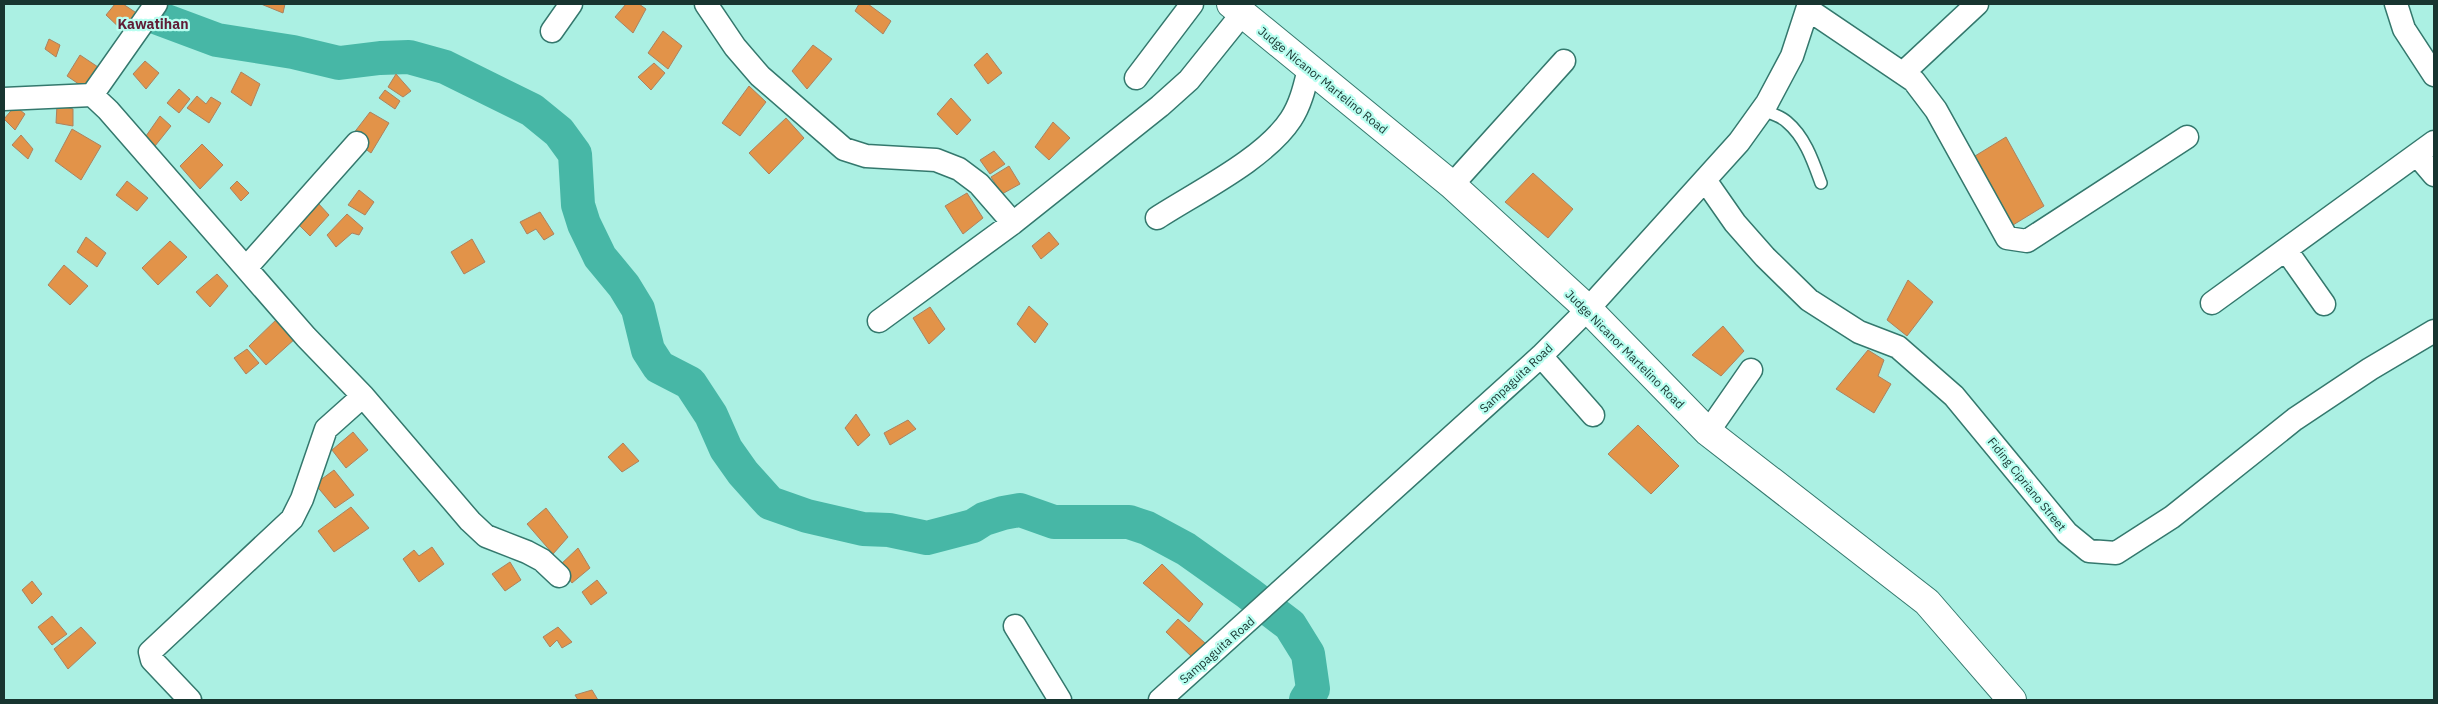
<svg xmlns="http://www.w3.org/2000/svg" width="2438" height="704" font-family="'IBM Plex Sans',sans-serif">
  <style>
    .lines { fill: none; stroke-linecap: round; stroke-linejoin: round }
    .river { stroke: #47b7a6; stroke-width: 34 }
    .building { fill: #e29349; stroke: #ab825f }
    .service-casing { stroke: #34786d; stroke-width: 14 }
    .minor-casing { stroke: #34786d; stroke-width: 25 }
    .tertiary-casing { stroke: #34786d; stroke-width: 30 }
    .service { stroke: #fff; stroke-width: 11 }
    .minor { stroke: #fff; stroke-width: 22 }
    .tertiary { stroke: #fff; stroke-width: 28 }
    .labels { text-anchor: middle; dominant-baseline: central; stroke-width: 4.5; stroke-linejoin: round; paint-order: stroke }
    .street-label { font-size: 12px; fill: #183530; stroke: #b8fef0 }
    .neighbourhood-label { font-size: 14px; font-weight: bold; fill: #611d36; stroke: #b8fef0 }
  </style>
  <rect width="100%" height="100%" fill="#abf0e3"/>
  <g class="lines">
    <path class="river" d="M158,18L217,40L293,52L339,63L380,58L409,57L445,67L532,110L559,132L575,154L578,205L584,224L600,257L624,286L638,309L648,350L659,367L690,383L711,415L726,449L743,473L770,503L807,516L863,529L889,530L927,538L973,526L984,519L1003,513L1020,510L1054,522H1129L1147,528L1186,549L1248,593L1290,625L1308,654L1313,689L1306,700"/>
  </g>
  <path class="building" d="M115,4H123L138,14L124,32L106,15Z
    M261,4H285L283,13Z
    M626,4H639L646,9L633,33L615,17Z
    M859,4H868L891,21L883,34L855,11Z
    M663,31L682,46L668,69L648,53Z
    M49,39L60,45L56,57L45,49Z
    M813,45L832,59L807,89L792,71Z
    M987,53L1002,73L988,84L974,65Z
    M80,55L101,69L86,89L67,76Z
    M145,61L159,73L146,89L133,74Z
    M654,63L665,73L651,90L638,77Z
    M241,72L260,84L251,106L231,92Z
    M396,74L411,91L403,97L388,87Z
    M749,86L766,102L740,136L722,123Z
    M179,89L190,99L179,113L167,103Z
    M385,90L400,101L395,109L379,98Z
    M197,96L206,104L211,97L221,103L209,123L187,108Z
    M951,98L971,120L957,135L937,114Z
    M57,105L73,109V126L56,123Z
    M15,106L25,114L15,130L4,119Z
    M370,112L389,123L371,153L350,138Z
    M160,116L171,126L155,146L146,136Z
    M786,118L804,138L769,174L749,153Z
    M1053,122L1070,138L1049,160L1035,147Z
    M72,129L101,146L81,180L55,161Z
    M21,135L33,149L28,159L12,145Z
    M2006,137L2044,206L2013,225L1975,156Z
    M202,144L223,165L200,189L180,166Z
    M994,151L1005,164L990,174L980,160Z
    M1009,166L1020,184L1002,194L991,177Z
    M1533,173L1573,209L1548,238L1505,202Z
    M127,181L148,198L137,211L116,195Z
    M237,181L249,193L241,201L230,188Z
    M359,190L374,202L365,215L348,205Z
    M967,193L983,218L963,234L945,206Z
    M318,203L329,215L310,236L298,224Z
    M540,212L554,234L544,240L536,229L527,234L520,222Z
    M347,214L363,228L359,235L352,233L336,247L327,235Z
    M1049,232L1059,244L1041,259L1032,246Z
    M86,237L106,253L97,267L77,252Z
    M472,239L485,262L464,274L451,252Z
    M170,241L187,257L158,285L142,268Z
    M64,265L88,286L70,305L48,285Z
    M217,274L228,286L210,307L196,292Z
    M1908,280L1933,302L1907,336L1887,320Z
    M1029,306L1048,324L1035,343L1017,324Z
    M930,307L945,329L929,344L913,318Z
    M279,317L296,338L266,365L249,346Z
    M1723,326L1744,351L1721,376L1692,355Z
    M247,349L259,363L246,374L234,358Z
    M1868,350L1884,360L1878,376L1891,384L1874,413L1836,389Z
    M856,414L870,435L858,446L845,428Z
    M908,420L916,429L890,445L884,433Z
    M1638,425L1679,466L1651,494L1608,454Z
    M353,432L368,450L346,468L332,450Z
    M623,443L639,461L622,472L608,457Z
    M334,470L354,495L335,508L315,484Z
    M351,507L369,528L334,552L318,531Z
    M546,508L568,537L553,554L527,524Z
    M432,547L444,564L419,582L403,559L414,550L419,556Z
    M578,548L590,568L572,583L559,566Z
    M510,562L521,580L505,591L492,574Z
    M1162,564L1203,604L1189,622L1143,583Z
    M597,580L607,593L591,605L582,592Z
    M32,581L42,594L32,604L22,590Z
    M52,616L67,634L52,645L38,627Z
    M1178,619L1205,643L1194,659L1166,632Z
    M81,627L96,643L68,669L54,649Z
    M558,627L572,642L562,648L557,640L550,647L543,637Z
    M592,690L598,700H578L575,695Z"/>
  <g class="lines">
    <defs>
      <path id="service" d="M1762,110C1770,113 1781,116 1787,122C1805,137 1813,161 1821,183"/>
      <path id="minor" d="M156,4L92,95L108,110L306,337L363,396L470,521L486,536L527,552L542,560L559,576
        M706,4L735,47L760,76L844,149L866,156L936,160L959,169L979,184L1013,223
        M2396,4L2404,29L2434,75
        M1809,10L1914,81L1936,110L2007,238L2027,241L2187,137
        M552,31L571,4
        M1903,73L1977,4
        M1136,78L1192,4
        M4,99L92,95
        M2417,155L2434,175
        M1705,180L1735,223L1765,257L1809,300L1859,332L1898,347L1954,396L2067,533L2089,551L2116,553L2172,517L2295,419L2370,369L2434,331
        M1452,185L1564,61
        M1157,218C1197,192 1265,159 1291,119C1301,104 1305,85 1309,69
        M2286,250L2324,304
        M246,268L357,143
        M2212,303L2434,142
        M879,321L1013,223L1160,106L1189,80L1242,14
        M1541,356L1593,415
        M1708,432L1751,370
        M1015,626L1060,700
        M190,700L152,660L150,652L292,519L302,499L326,429L363,396
        M1160,700L1541,356L1588,309L1739,142L1767,103L1792,56L1809,4"/>
      <path id="tertiary" d="M1231,4L1452,185L1588,309L1708,432L1927,602L2012,700"/>
    </defs>
    <use href="#service" class="service-casing"/>
    <use href="#minor" class="minor-casing"/>
    <use href="#tertiary" class="tertiary-casing"/>
    <use href="#service" class="service"/>
    <use href="#minor" class="minor"/>
    <use href="#tertiary" class="tertiary"/>
  </g>
  <g class="labels">
    <g class="street-label">
      <text transform="translate(1323 80) rotate(39)">Judge Nicanor Martelino Road</text>
      <text transform="translate(1625 349) rotate(45)">Judge Nicanor Martelino Road</text>
      <text transform="translate(1516 378) rotate(-43)">Sampaguita Road</text>
      <text transform="translate(2027 484) rotate(51)">Fiding Cipriano Street</text>
      <text transform="translate(1217 650) rotate(-41)">Sampaguita Road</text>
    </g>
    <g class="neighbourhood-label">
      <text x="153" y="24">Kawatihan</text>
    </g>
  </g>
  <rect width="2438" height="704" fill="none" stroke="#183530" stroke-width="10"/>
</svg>
